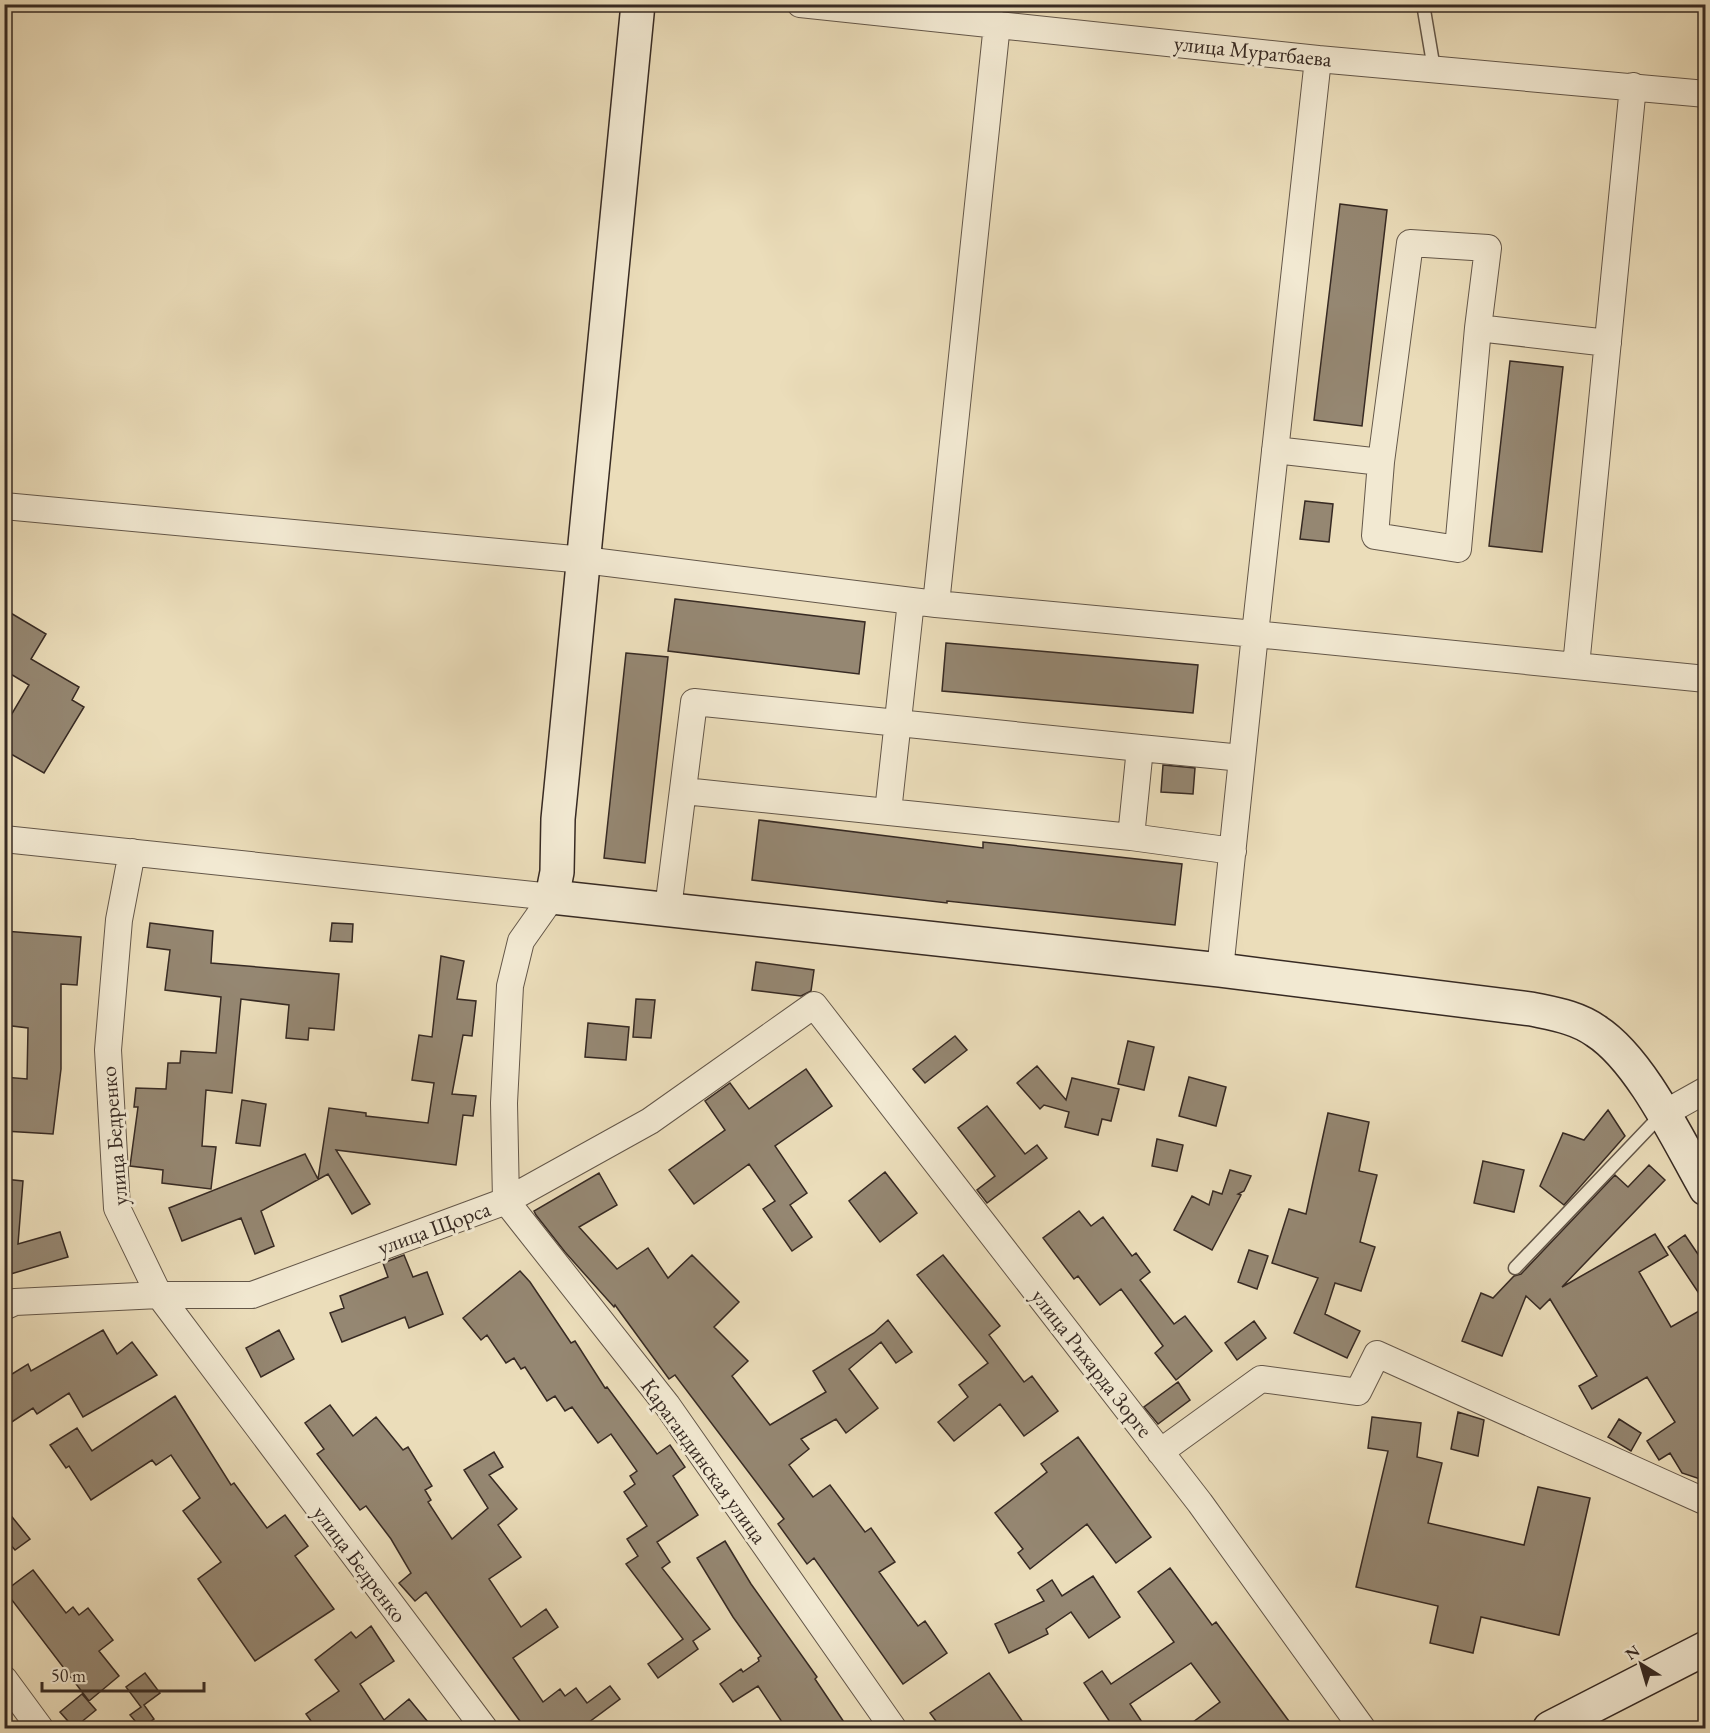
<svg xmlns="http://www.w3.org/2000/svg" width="1710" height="1733" font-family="'EB Garamond',serif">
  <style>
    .building { fill: #958772; stroke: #372a23; stroke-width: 1.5 }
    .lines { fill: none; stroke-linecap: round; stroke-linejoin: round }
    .lane-casing { stroke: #645749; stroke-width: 15 }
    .street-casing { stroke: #645749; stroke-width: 28 }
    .secondary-casing { stroke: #372a23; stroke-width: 36 }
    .lane { stroke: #f2e9d2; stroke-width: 12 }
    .street { stroke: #f2e9d2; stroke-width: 26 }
    .secondary { stroke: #f2e9d2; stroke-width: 33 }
    .labels { text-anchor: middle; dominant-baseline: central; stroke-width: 6; stroke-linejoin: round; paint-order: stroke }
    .street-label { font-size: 22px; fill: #372a23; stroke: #f2e9d2 }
  </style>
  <rect width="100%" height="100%" fill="#ebddba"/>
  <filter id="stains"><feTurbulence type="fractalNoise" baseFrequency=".00333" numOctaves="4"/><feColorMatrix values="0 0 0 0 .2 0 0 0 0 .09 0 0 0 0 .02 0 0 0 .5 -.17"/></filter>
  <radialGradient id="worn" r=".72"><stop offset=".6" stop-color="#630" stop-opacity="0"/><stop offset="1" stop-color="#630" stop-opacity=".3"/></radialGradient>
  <path class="building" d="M1340,204L1387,210L1362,426L1314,420Z
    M1510,361L1563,367L1542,552L1489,546Z
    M1305,501L1333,504L1329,542L1300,539Z
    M675,599L865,622L859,674L668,651Z
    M4,609L46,634L31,659L79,687L72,700L84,707L44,773L4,750V727L29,685L4,670Z
    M946,643L1198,665L1193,713L942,691Z
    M626,653L668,657L645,863L604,858Z
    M1163,765L1195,768L1193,794L1161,792Z
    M759,820L983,848V842L1182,864L1175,925L947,901V903L752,880Z
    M150,923L213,931L211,963L339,974L334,1030L309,1028L308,1040L286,1038L289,1005L241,999L232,1093L206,1090L202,1146L216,1147L211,1189L162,1183L163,1170L130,1166L138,1107H134L136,1088L166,1089L168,1063H180L181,1051L216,1053L221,997L165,990L170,950L147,947Z
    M332,923L353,924L352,942L330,941Z
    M4,931L81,937L77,985L61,984V1069L53,1134L4,1131V1077L27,1079L28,1028L4,1025Z
    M441,956L464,961L457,999L476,1001L472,1036L463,1035L452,1094L476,1096L473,1116L463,1115L456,1165L336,1150L370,1204L352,1214L328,1174L261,1211L274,1246L255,1254L241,1218L182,1241L169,1208L305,1154L318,1179L329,1108L366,1113V1116L428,1123L434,1083L412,1080L419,1035L432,1037Z
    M756,962L814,970L811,991L801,996L752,990Z
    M636,999L655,1000L651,1038L633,1037Z
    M588,1023L629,1027L626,1060L585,1057Z
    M955,1036L967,1050L925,1083L913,1069Z
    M1128,1041L1154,1047L1144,1090L1118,1084Z
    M1037,1066L1066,1100L1072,1078L1119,1089L1111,1121L1102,1119L1098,1135L1065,1127L1069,1112L1044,1105L1040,1109L1017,1083Z
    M806,1069L832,1106L775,1146L807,1193L790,1205L812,1237L792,1251L763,1209L775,1201L749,1164L694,1204L669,1170L725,1130L705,1101L730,1083L749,1109Z
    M1189,1077L1226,1087L1216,1126L1179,1116Z
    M242,1100L266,1104L260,1146L236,1143Z
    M987,1106L1025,1154L1037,1145L1047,1158L987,1203L977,1190L995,1176L958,1128Z
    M1608,1110L1625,1136L1564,1205L1540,1186L1563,1133L1584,1140Z
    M1328,1113L1369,1122L1359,1171L1377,1175L1360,1242L1375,1247L1361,1291L1335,1283L1325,1314L1360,1331L1347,1358L1294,1333L1318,1278L1272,1263L1289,1209L1306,1214Z
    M1157,1139L1183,1145L1177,1171L1152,1166Z
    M1483,1161L1524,1170L1514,1212L1474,1203Z
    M1649,1165L1665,1180L1562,1287L1655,1234L1668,1255L1639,1272L1671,1327L1706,1307V1481L1682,1473L1670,1453L1659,1460L1647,1441L1675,1422L1647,1377L1592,1409L1579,1386L1597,1376L1550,1299L1540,1309L1526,1296L1502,1356L1462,1341L1481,1293L1493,1298L1514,1276L1521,1274L1615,1175L1628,1187Z
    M1230,1170L1251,1176L1244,1191L1238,1194L1241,1195L1212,1250L1174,1230L1192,1196L1209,1205L1213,1191L1222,1194Z
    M885,1172L917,1213L880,1242L849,1201Z
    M599,1173L617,1205L579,1227L617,1269L648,1248L668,1278L692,1255L739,1302L714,1327L748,1361L732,1376L770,1425L826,1392L813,1371L874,1333L888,1320L912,1352L896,1363L881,1342L849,1369L878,1408L846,1433L836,1419L801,1439L809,1449L789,1465L813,1497L830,1485L865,1532L871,1528L895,1562L879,1572L918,1626L925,1621L947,1653L903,1684L814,1558L807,1564L778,1524L784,1519L675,1375L669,1379L615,1305L614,1307L565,1252L536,1215L534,1211Z
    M4,1179L23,1181L18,1244L60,1232L68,1257L4,1276Z
    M1079,1211L1091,1226L1103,1217L1132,1256L1136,1253L1150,1272L1140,1280L1174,1324L1185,1316L1212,1351L1176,1380L1155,1353L1163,1346L1121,1289L1100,1305L1078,1276L1074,1279L1043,1238Z
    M1685,1235L1706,1266V1304L1668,1247Z
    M1249,1250L1268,1256L1257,1289L1238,1282Z
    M404,1255L413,1277L427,1272L443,1314L409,1328L405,1317L342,1342L330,1313L344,1308L340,1296L388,1277L383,1263Z
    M943,1255L1000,1326L989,1335L1024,1382L1032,1376L1058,1411L1024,1436L1000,1404L954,1441L938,1422L968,1397L959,1385L988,1363L917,1275Z
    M520,1271L530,1282L571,1343L575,1341L605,1388L607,1387L657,1454L670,1445L685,1467L673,1476L698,1515L657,1542L670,1562L662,1568L710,1629L693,1641L698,1649L658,1678L648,1664L683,1639L626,1564L638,1556L627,1539L647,1526L624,1492L635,1484L630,1476L637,1471L611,1434L598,1443L572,1407L565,1411L555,1396L547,1401L525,1367L521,1369L514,1358L506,1363L487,1335L481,1340L463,1318Z
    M1254,1321L1266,1338L1237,1360L1225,1343Z
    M103,1330L117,1354L132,1342L157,1375L83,1417L69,1393L37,1414L33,1408L4,1427V1379L28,1364L31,1371Z
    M279,1330L294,1359L261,1377L246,1348Z
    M1178,1382L1190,1400L1158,1424L1144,1407Z
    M175,1396L231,1485L234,1483L267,1528L285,1515L308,1546L295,1556L334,1609L255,1661L198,1579L221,1562L183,1511L200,1498L171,1455L156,1465L152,1460L91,1500L69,1466L66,1468L50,1445L77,1428L92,1451Z
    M330,1405L353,1436L376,1417L403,1450L408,1447L432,1486L425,1490L431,1500L428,1502L452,1539L488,1508L464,1470L494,1452L503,1467L489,1475L517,1509L498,1525L521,1557L489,1579L521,1627L546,1609L558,1627L513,1658L543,1702L560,1689L565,1696L576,1688L587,1703L610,1686L620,1699L581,1728H525L426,1592L415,1601L399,1583L411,1573L391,1539L366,1506L360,1510L317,1454L324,1449L305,1423Z
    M1458,1412L1484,1420L1478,1456L1451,1449Z
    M1372,1417L1421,1423L1417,1457L1442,1463L1428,1523L1524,1545L1538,1487L1590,1498L1559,1635L1481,1617L1473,1653L1430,1643L1438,1606L1356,1587L1388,1451L1368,1448Z
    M1619,1419L1641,1433L1631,1451L1608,1437Z
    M1078,1437L1151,1537L1116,1563L1087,1524L1030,1569L1018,1553L1023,1549L995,1513L1047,1472L1041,1464Z
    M4,1507L30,1539L15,1550L4,1537Z
    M725,1541L751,1584L817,1677L815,1679L848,1728H786L758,1686L733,1702L720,1684L741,1669L743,1672L759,1661L758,1658L761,1656L733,1617L697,1558Z
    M1170,1568L1212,1625L1216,1622L1294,1728H1185L1220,1702L1191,1663L1130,1704L1146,1728H1114L1084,1683L1102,1671L1111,1684L1174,1642L1138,1592Z
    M33,1570L66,1613L73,1607L79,1615L88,1608L113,1640L99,1651L119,1676L89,1701L5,1591Z
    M1093,1576L1120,1617L1089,1638L1071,1612L1046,1629L1048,1634L1009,1653L995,1624L1044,1601L1037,1590L1052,1580L1062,1596Z
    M371,1626L394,1661L360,1684L384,1720L409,1699L433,1728H316L306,1714L339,1691L315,1660L351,1632L356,1638Z
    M145,1673L160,1693L144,1705L154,1719L141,1728L130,1715L141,1707L126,1687Z
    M989,1673L1027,1728H941L930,1713Z
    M82,1694L96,1710L74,1728L60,1712Z"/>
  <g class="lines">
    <defs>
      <path id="lane" d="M1423,4L1434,69
        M1515,1268L1662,1114"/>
      <path id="street" d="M800,4L1318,59L1706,94
        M1275,450L1381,462L1410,243L1488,248L1478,328L1608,343
        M1381,462L1375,536L1458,549L1478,328
        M4,506L584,560L936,604L1255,634L1318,59
        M936,604L997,24
        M1576,666L1633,86
        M1140,748L1242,758
        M888,812L911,601
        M1131,837L1233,851
        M4,839L552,897L521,941L510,986L504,1103L506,1201L667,1405L893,1728
        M132,852L119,920L108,1050L117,1208L159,1295L484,1728
        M668,909L694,702L1140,748L1131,837L684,791
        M1220,970L1255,634L1706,679
        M1663,1114L1706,1090
        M4,1307L15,1302L159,1295H252L506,1201L650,1121L814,1005L1200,1503L1362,1728
        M1160,1452L1261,1379L1358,1392L1377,1354L1706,1502
        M4,1679L40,1728"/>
      <path id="secondary" d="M638,4L558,819L557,872L552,897L1220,970L1531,1009C1554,1014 1576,1017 1596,1031C1641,1060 1679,1142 1706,1189
        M1550,1728L1706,1648"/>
    </defs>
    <use href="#lane" class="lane-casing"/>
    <use href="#street" class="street-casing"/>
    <use href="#secondary" class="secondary-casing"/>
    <use href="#lane" class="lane"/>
    <use href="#street" class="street"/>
    <use href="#secondary" class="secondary"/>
  </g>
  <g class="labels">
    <g class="street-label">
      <text transform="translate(1253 51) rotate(6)">улица Муратбаева</text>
      <text transform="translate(114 1136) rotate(-95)">улица Бедренко</text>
      <text transform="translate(434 1228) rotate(-20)">улица Щорса</text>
      <text transform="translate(1092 1363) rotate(52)">улица Рихарда Зорге</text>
      <text transform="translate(704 1461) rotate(54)">Карагандинская улица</text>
      <text transform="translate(360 1564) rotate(53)">улица Бедренко</text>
    </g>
  </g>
  <rect width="1710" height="1733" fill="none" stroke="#ebddba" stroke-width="24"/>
  <rect x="6" y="6" width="1698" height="1721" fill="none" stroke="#372a23" stroke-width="3"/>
  <rect x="12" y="12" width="1686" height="1709" fill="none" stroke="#372a23" stroke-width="1.5"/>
  <g transform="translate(1641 1664) rotate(323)" stroke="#f2e9d2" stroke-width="4.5" paint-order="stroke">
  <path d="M0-4.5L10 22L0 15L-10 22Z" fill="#372a23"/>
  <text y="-9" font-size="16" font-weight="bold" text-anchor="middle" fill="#372a23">N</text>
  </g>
  <path d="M42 1682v9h162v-9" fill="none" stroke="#372a23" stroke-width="3"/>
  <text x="51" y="1682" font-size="18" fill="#372a23" stroke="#f2e9d2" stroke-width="4.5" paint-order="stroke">50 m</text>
  <rect width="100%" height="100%" filter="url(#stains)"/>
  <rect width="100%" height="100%" fill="url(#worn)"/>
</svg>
